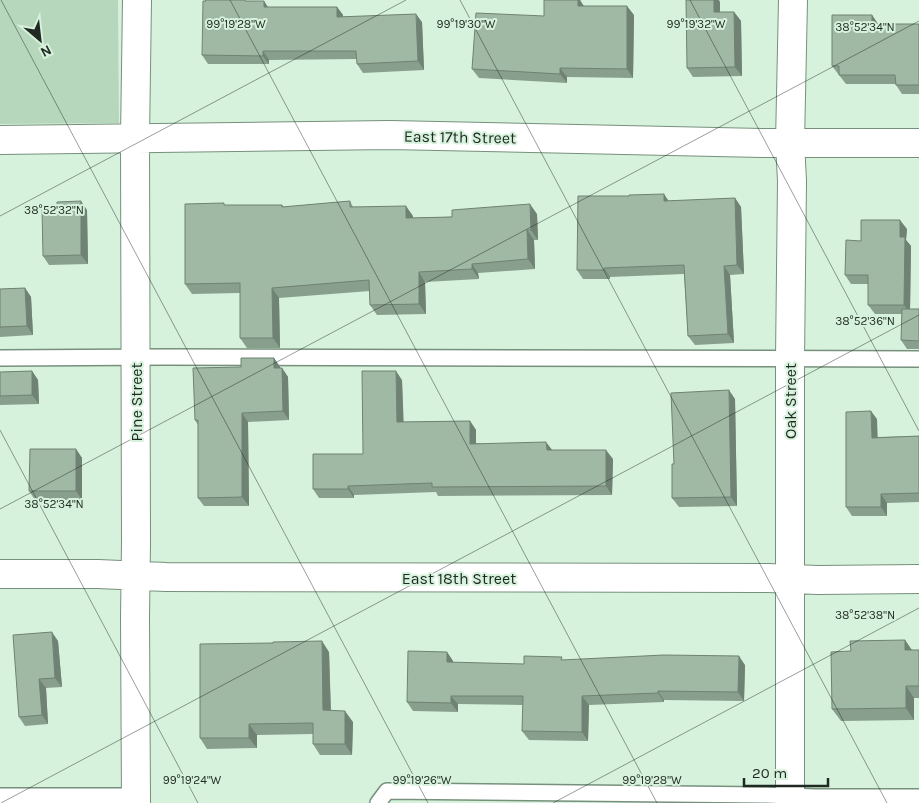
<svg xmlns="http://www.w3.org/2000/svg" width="919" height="803" font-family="Karla,sans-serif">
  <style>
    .green { fill: #b7d7bd }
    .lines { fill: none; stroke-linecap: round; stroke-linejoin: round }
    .service-casing { stroke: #77907c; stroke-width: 18 }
    .minor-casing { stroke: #77907c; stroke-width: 30 }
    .service { stroke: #fff; stroke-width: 15 }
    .minor { stroke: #fff; stroke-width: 28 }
    .wall { fill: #899f8d }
    .shaded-wall { fill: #6f8273 }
    .building { fill: #9fb9a4; stroke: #6f8273 }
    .ticks { fill: none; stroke: #1f2921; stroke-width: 1; stroke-opacity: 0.45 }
    .labels { text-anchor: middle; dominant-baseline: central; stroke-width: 4; stroke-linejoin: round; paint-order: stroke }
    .street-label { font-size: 16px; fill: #1f2921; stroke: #d6f2dc }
    .ticks-label { font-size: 12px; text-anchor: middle; fill: #1f2921; stroke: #d6f2dc; stroke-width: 4; stroke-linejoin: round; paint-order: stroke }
  </style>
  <rect width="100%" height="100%" fill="#d6f2dc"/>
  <path class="green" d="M0,0H118L119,123L0,124Z"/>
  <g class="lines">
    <defs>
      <path id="service" d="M0,358L166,357L919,359
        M0,796H136
        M378,803L387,791L767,795L815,797H919"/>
      <path id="minor" d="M0,140L390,135L762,143H919
        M0,574H98L166,577L768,578L818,580L919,579
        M136,803L135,617L136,542L135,138L137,0
        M790,803V360L792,181L790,143L793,0"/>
    </defs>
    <use href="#service" class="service-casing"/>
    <use href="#minor" class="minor-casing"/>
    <use href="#service" class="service"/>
    <use href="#minor" class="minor"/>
  </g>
  <path class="wall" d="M580,0L584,6L634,15L633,78L567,77V83L479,78L472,69L544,16Z
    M251,1L268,7H337L343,15V17L422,22L424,70L363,73L357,64V59L269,60V64H208L202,55Z
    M720,2V12H734L741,21L742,76L693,77L687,68Z
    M872,15L878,24H919V94H902L896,85L895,84H846L832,66Z
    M735,198L741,207L744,274L730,275L734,343L695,345L688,336L684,274L610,277V279H583L577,270L669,201Z
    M350,201L353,207L413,216V218L537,214L538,240H534L535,269L478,273L479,279L425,282L426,314L377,315L370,305V291L279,298L280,348H247L240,338V293L192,294L185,284L226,205H282L284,207Z
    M87,210L88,264L49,265L43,256Z
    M907,229L906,240L911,246L910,309H919V349H907L901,340L902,314H875L868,305V284H851L845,275L861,241Z
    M25,288L31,297L33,335L0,337V289Z
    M274,358L280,367V368H282L288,377L289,420L248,422L249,506H204L198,498V425L195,420L241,367Z
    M32,371L38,380L39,404L0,405V372Z
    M402,380L403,422L470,421L476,430V443L613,459L612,495L438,496L436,492L354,495V498H319L313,489L363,454Z
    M735,399L737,506L679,507L672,498L674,464Z
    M877,419V437L919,436V502L887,503V516H852L846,507Z
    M76,449L82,458V500H35L29,491Z
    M905,640L912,650H919V698H914V720L841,721L832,709L851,651Z
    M58,641L62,687L46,688L48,724L25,726L19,717Z
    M329,652L331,710L353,722L352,755H320L313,744V734L257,735V748L207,749L200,738Z
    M447,652L453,661V663L524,664L564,660L745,665L744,701L664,700V702L589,705L588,741L529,740L522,731L523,705L458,704V712L413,711L407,702Z"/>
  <path class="shaded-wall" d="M578,0H580L584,7L578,6Z
    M714,0H719L720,2V21L714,12Z
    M264,1L270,10L264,7Z
    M627,6L634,15L633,78L627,69Z
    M337,7L343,15V26L337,17Z
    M734,12L741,21L742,76L735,67Z
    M416,14L422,22L424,70L418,61Z
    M872,15L878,24H872Z
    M263,51L269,60V64L263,56Z
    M560,68L567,77V83L560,74Z
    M664,194L670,203L664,201Z
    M735,198L741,207L744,274L737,265Z
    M81,201L87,210L88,264L81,255Z
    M530,204L537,214L538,240L531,230Z
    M406,206L413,216V228L406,218Z
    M900,220L907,229L906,240L911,246L910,314L904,305L900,237Z
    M527,230L534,240L535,269L528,259Z
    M472,264L478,273L479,279L472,269Z
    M724,266L730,275L734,343L728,334Z
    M604,268L610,277V279L604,270Z
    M419,272L425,282L426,314L419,304Z
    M25,288L31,297L33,335L27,326Z
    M272,288L279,298L280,348L273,338Z
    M274,358L280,367V377L274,368Z
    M282,368L288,377L289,420L283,411Z
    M32,371L38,380L39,404L32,395Z
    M396,371L402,380L404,431L397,422Z
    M729,390L735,399L737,506L731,497Z
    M871,411L877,419L878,446L872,438Z
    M242,413L248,422L249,506L242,497Z
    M470,421L476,430V453L470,444Z
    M546,442L553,451L547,450Z
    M76,449L82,458V500L76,491Z
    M606,450L613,459L612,495L606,486Z
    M348,486L354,495V498L348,489Z
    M881,494L887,503V516L881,507Z
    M52,632L58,641L62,687L55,678Z
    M905,640L913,652L905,650Z
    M322,641L329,652L331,721L323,710Z
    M447,652L453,661V671L447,662Z
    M739,656L745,665L744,701L738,692Z
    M39,679L46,688L48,724L42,715Z
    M906,686L914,698V720L906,708Z
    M658,691L664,700V702L658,693Z
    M451,696L458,704V712L451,703Z
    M582,696L589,705L588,741L582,732Z
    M345,711L353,722L352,755L345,744Z
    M249,724L257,735V748L249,738Z"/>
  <path class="building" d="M205,0H245V1H264V7H337V17L416,14L418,61L357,64L356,51H263V56L202,55L203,1H206Z
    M544,0H578V6H627V69L560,68V74L472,69L476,13L544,16Z
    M686,0H714V12H734L735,67L687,68Z
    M832,15H872V24H919V85H896L895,75H839V66H832Z
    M664,194V201L735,198L737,265L724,266L728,334L688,336L684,265L604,268V270H577L578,196H629V195Z
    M81,201V255L43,256L42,209L57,208V202Z
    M350,201V207L406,206V218L452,217V210L530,204L531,230H527L528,259L472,264V269L419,272V304L370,305L369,280L272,288L273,338H240V283L185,284V204L224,203V205H282V207Z
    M861,220H900V237H905L904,305H868V275H845L846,240L861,241Z
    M25,288L27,326L0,327V289Z
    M902,309H919V341L901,340Z
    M241,358H274V368H282L283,411L242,413V497L198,498V420H195L193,368L241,367Z
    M32,371V395L0,396V372Z
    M362,371H396L397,422L470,421V444L546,442L547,450H606V486L432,487V483L348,486V489H313V454H363Z
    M729,390L731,497L672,498V464H674L671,393Z
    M871,411L872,438L919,436V493L881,494V507H846V412Z
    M30,449H76V491H29Z
    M52,632L55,678L39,679L42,715L19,717L13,635Z
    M905,640V650H919V686H906V708L832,709L831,652L851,651L850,641Z
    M322,641L323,710L345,711V744H313V723L249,724V738H200V644L273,643V642Z
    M408,651L447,652V662L524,664V656L562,657L561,660L664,655L739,656L738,692L658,691V693L582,696V732L522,731L523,696H451V703L407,702Z"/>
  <path class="ticks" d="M1,0L428,803M230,0L657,803M460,0L887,803M690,0L919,431M0,216L406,0M0,430L198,803M0,509L919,21M1,803L919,315M553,803L919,608"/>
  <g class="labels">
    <g class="street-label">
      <text transform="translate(460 137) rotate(1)">East 17th Street</text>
      <text transform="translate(790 401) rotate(-90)">Oak Street</text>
      <text transform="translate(136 402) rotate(-90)">Pine Street</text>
      <text x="459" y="578">East 18th Street</text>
    </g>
  </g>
  <g class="ticks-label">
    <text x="236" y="28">99°19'28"W</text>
    <text x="466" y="28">99°19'30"W</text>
    <text x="696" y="28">99°19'32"W</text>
    <text x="865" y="31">38°52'34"N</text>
    <text x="54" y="214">38°52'32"N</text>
    <text x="865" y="325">38°52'36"N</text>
    <text x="54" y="508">38°52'34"N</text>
    <text x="865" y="619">38°52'38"N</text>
    <text x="192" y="784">99°19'24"W</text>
    <text x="422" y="784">99°19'26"W</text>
    <text x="652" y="784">99°19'28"W</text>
  </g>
  <g transform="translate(40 40) rotate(152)" stroke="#d6f2dc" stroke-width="4" paint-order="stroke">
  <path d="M0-4L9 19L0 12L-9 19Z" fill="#1f2921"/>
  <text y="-8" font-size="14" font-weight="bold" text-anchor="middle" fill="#1f2921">N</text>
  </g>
  <path d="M744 778v8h84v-8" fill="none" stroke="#1f2921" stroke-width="2.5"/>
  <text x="752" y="778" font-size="15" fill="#1f2921" stroke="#d6f2dc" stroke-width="4" paint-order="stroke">20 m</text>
</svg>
